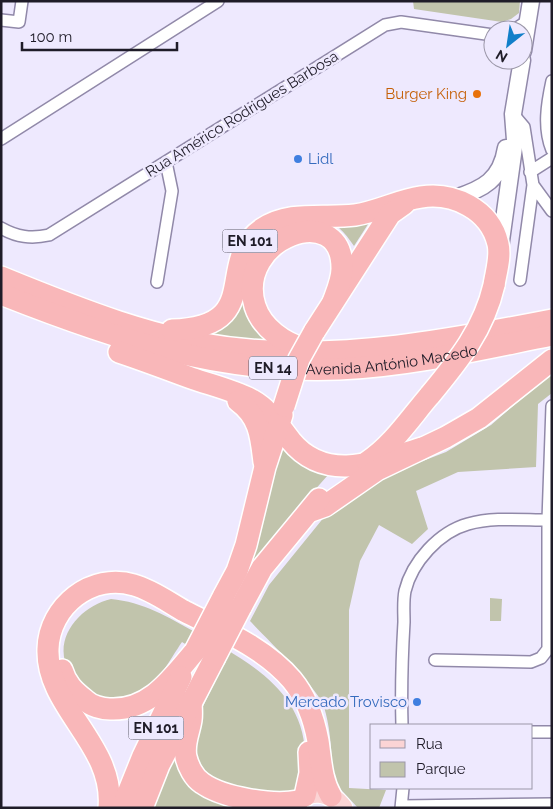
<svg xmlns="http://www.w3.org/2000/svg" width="553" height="809" font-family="Raleway,sans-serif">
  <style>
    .green { fill: #c1c4ac }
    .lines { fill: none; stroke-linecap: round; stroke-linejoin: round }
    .street-casing { stroke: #9189a9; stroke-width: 14 }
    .secondary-casing { stroke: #9189a9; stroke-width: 19 }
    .primary-casing { stroke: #fff; stroke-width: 21 }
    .highway-casing { stroke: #fff; stroke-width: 24 }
    .street { stroke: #fff; stroke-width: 11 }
    .secondary { stroke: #fff; stroke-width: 16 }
    .primary { stroke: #fbd4d5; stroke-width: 19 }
    .highway { stroke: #f9b7b9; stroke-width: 21 }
    .highway-bridge-casing { stroke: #fff; stroke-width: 24; stroke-linecap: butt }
    .highway-bridge { stroke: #f9b7b9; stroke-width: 21 }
    .food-dot { fill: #e8710a; stroke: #eee9fe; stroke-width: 2 }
    .shop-dot { fill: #3f7fe0; stroke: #eee9fe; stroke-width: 2 }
    .labels { text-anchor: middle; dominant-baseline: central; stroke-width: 5; stroke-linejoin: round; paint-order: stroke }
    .shield { fill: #eee9fe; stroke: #5d5a68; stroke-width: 1 }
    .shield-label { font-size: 14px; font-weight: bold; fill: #1f1c28 }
    .food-label { font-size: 15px; fill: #c56008; stroke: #eee9fe; text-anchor: end }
    .street-label { font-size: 15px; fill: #1f1c28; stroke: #eee9fe }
    .shop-label { font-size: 15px; fill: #366cbe; stroke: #eee9fe; text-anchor: start }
  </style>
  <rect width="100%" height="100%" fill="#eee9fe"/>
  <path class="green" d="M413,1H520L519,13L511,19L502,22L414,9Z
    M374,215L354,246C349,239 345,233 339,228C323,217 283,223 268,233C260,238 254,249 251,258C236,295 247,317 273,344L246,343L198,333C207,330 218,326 225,319C250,297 236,249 268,231C300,214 340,225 374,215Z
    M552,372V393L538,404L536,467L458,472L416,491L428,529L412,544L379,525L360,561L349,610V788L386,790L379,808H358L332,780C332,756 331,730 324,707C319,689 265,637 250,621L269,585L325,516L389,474L446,452L491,425Z
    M279,436L308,468L328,475C297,510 266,544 242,585Z
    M490,598L502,599L501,621H490Z
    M111,599C143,602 168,617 195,632C244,659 303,689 305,753C305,764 303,776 302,787L284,797L225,786L198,769L191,731L222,667L182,642C170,659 156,688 136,697C113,707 97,699 81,683C77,680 72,677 70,673C50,640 80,606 111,599Z
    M176,747L179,762L278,808H150Z"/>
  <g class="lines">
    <defs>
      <path id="street" d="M1,20L19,22L22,1
        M514,30L528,21
        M552,81C547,104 543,128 552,150
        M513,114L524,127L533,185L552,211
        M1,139L218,1
        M530,172L552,158
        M1,228C17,237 31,239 49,235L385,25L401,22L493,35
        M520,280L533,185
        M157,282L172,191L166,162
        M435,660L531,662L541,658L548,649V520L552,406
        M402,725C401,691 402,656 404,622C404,612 403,601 405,591C412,562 439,532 468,524C493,517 522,520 548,520
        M532,732H552
        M402,806L552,804
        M401,808L403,788"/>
      <path id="secondary" d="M523,51L531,1
        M455,198C483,189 501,180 506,148
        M500,248L515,140L513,114L522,60"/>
      <path id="primary" d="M295,805C308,787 331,791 343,808"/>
      <g id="highway">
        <path d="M1,277C77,308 158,341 240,349C344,360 450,340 552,320"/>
        <path id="s1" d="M1,294C112,338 218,374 339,369C410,366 481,349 552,335"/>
        <path d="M172,330C266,327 214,262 262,229C290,210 324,219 355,215C377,212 399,200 421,197C453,192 490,209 498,244C501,257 496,272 494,285"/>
        <path d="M314,332L390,214L404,204"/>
        <path d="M305,349C284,343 262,328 255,306C234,238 343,198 342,269C342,280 337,291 333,302"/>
        <path d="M119,352C143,360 167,369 191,378C211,385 233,390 252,400C270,410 279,426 291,441C326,484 379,461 422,448"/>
        <path d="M238,401C260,417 261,437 264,462"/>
        <path d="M367,462C392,446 411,417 430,395"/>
        <path d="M311,511L325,506L377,470L446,437L479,418L552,360"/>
        <path d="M223,597L237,571L246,545L265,467L282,415"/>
        <path d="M241,607L262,568L319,499"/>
        <path d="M62,670C66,684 74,691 85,700C91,706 102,709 110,709C150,711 172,678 195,651"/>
        <path d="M191,701C191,707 192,714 191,720C189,733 183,744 186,757C188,766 194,778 202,783C223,798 273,806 298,801"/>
        <path d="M305,796L310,773L309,752"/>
        <path d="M109,808C115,744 46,708 48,649C49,606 92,572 134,585C152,590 168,602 184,611C221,630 264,647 292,680C306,697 314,719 318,741C321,760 321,779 331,796"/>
        <path d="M122,808L143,756L181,677"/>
        <path d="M142,808L159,765L214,659"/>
      </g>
    </defs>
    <use href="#street" class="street-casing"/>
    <use href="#secondary" class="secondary-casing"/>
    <use href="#primary" class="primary-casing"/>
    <use href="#highway" class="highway-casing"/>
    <use href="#street" class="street"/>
    <use href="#secondary" class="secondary"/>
    <use href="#primary" class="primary"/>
    <use href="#highway" class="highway"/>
    <defs>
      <path id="highway-bridge" d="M430,395C459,360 484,329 494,285
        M284,406L299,359L314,332
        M195,651L223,597
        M214,659L241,607"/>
    </defs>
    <use href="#highway-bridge" class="highway-bridge-casing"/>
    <use href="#highway-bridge" class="highway-bridge"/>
  </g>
  <circle class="food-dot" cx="477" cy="94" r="5"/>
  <g class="shop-dot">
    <circle cx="298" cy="159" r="5"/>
    <circle cx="417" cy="702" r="5"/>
  </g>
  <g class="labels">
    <g class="shield">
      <rect x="222.5" y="229.5" width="55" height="23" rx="4"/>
      <rect x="249" y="356.5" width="48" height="23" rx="4"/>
      <rect x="128.5" y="716.5" width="55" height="23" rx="4"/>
    </g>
    <g class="shield-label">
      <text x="250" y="241">EN 101</text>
      <text x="273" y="368">EN 14</text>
      <text x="156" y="728">EN 101</text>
    </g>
    <g class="food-label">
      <text x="467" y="94">Burger King</text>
    </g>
    <g class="street-label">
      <text transform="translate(242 114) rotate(-32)">Rua Américo Rodrigues Barbosa</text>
      <text stroke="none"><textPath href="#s1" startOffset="402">Avenida António Macedo</textPath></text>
    </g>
    <g class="shop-label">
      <text x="308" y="159">Lidl</text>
      <text x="407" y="702" text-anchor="end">Mercado Trovisco</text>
    </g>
  </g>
  <rect width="553" height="809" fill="none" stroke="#1f1c28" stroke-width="5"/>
  <rect x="370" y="724" width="162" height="65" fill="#eee9fe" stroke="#9b97a8"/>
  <rect x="380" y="740" width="25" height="8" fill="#fbd4d5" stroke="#9b97a8"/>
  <text x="416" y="749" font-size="15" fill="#1f1c28">Rua</text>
  <rect x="380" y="762" width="25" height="15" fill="#c1c4ac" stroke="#9b97a8"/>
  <text x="416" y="774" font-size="15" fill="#1f1c28">Parque</text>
  <g transform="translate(508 45) rotate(210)"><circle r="24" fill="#eee9fe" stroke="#9b97a8"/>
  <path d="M0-4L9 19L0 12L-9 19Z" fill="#117fc9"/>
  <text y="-8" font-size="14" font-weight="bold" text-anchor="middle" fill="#1f1c28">N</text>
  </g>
  <path d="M22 42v8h155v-8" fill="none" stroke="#1f1c28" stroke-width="2.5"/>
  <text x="30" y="42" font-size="15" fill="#1f1c28" stroke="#eee9fe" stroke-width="4" paint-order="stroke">100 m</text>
</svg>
